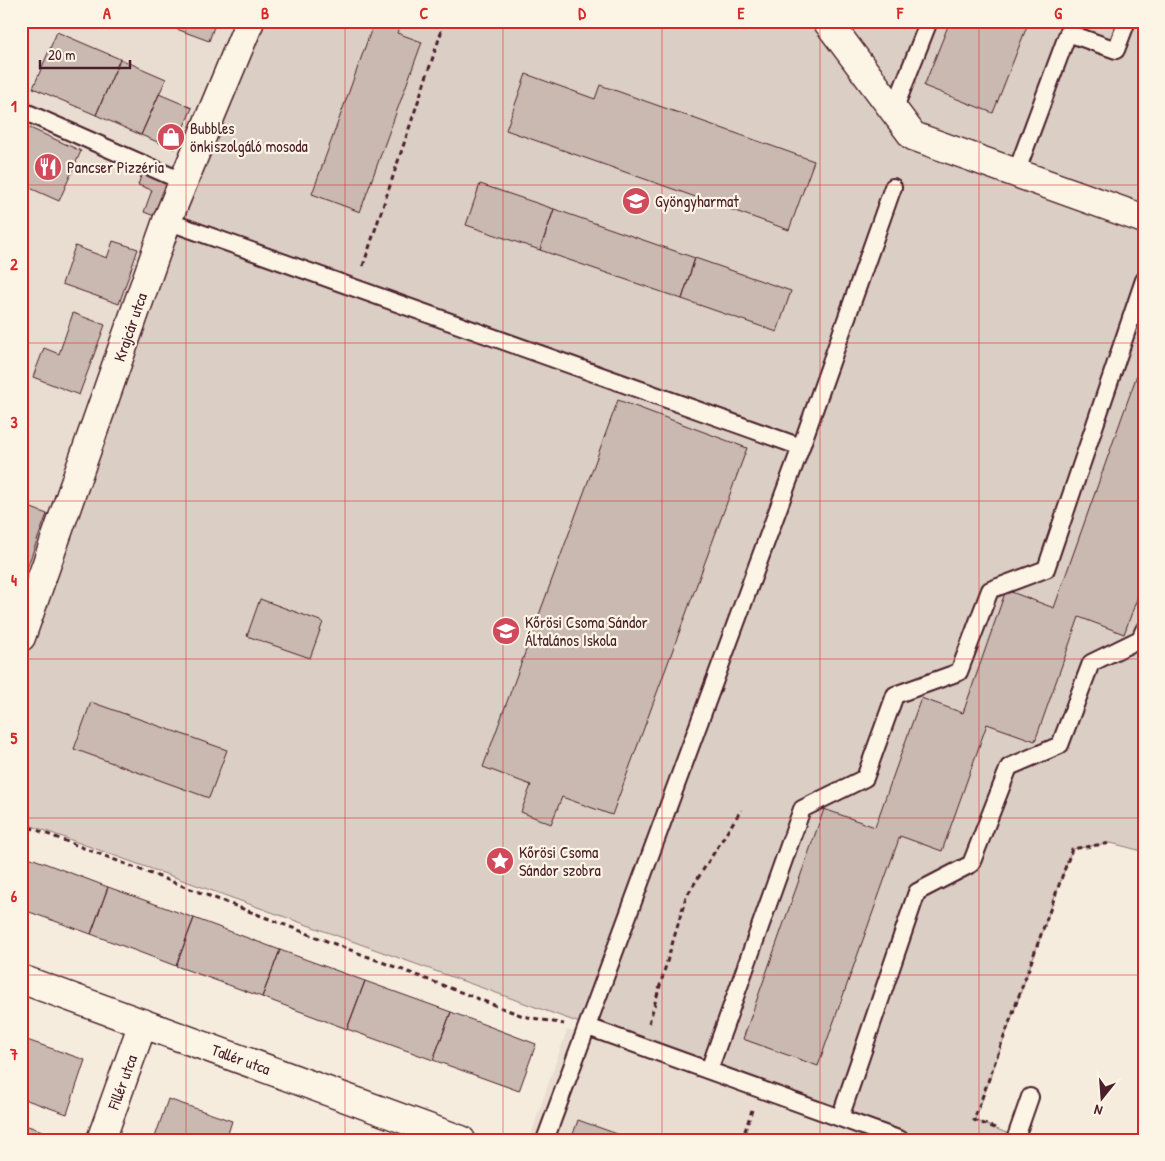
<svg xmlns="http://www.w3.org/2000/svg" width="1165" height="1161" font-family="'Patrick Hand',sans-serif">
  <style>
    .built { fill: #e8ddd0 }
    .park { fill: #dbcec4; stroke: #927678 }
    .building { fill: #cab9b1; stroke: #4a1f2b }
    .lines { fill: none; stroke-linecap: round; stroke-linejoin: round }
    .service-casing { stroke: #4a1f2b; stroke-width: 20 }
    .minor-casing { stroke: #4a1f2b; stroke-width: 31 }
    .path { stroke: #4a1f2b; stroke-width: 3; stroke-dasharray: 5 4; stroke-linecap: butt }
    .service { stroke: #fcf5e5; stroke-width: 16 }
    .minor { stroke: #fcf5e5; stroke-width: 28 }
    .grid { fill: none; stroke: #d62828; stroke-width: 1; stroke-opacity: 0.55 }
    .labels { text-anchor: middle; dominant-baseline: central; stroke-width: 4.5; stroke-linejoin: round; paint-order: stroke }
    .poi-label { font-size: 16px; fill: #4a1f2b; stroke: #fcf5e5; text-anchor: start }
    .street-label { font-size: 16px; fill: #4a1f2b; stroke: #fcf5e5 }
    .neatline { fill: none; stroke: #d62828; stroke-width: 2 }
    .grid-label { font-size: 16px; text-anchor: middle; font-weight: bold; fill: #d62828 }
  </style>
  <rect width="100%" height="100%" fill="#f5ecde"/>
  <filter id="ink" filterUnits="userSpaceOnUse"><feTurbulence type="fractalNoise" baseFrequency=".02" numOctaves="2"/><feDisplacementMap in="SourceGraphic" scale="10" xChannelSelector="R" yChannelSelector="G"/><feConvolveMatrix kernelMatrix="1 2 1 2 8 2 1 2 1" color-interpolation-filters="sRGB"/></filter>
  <g filter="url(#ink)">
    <path class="built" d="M21,21H270L21,695Z
      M567,1030L896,1140H529Z"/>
    <path class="park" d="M250,21H1144V847L1142,851L1111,843L1072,849L975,1120L1016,1137L1015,1140H905L21,822V637Z"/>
    <path class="building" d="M155,21H216L209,41Z
      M364,21H402L397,33L422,42L360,212L312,194L373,25Z
      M950,21H1029L993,113L924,86Z
      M57,32L120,59L96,115L33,88Z
      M120,59L166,79L141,135L96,115Z
      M526,74L595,99L600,85L814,161L789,230L506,130Z
      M159,94L192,108L174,149L141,135Z
      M21,124L81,151L59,201L21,184Z
      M142,173L170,183L157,217L144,212L152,190L138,185Z
      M480,184L554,209L540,250L466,225Z
      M554,209L695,258L682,299L540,250Z
      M113,241L138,249L119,304L62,284L75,246L107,258Z
      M695,258L791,291L777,332L682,299Z
      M73,313L105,325L79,395L33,377L44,348L59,354Z
      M1144,355V580L1124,634L1079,617L1035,741L987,724L942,851L900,836L818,1066L743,1039L824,809L875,827L921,698L963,713L1006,590L1054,608Z
      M618,400L747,448L612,815L562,797L551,824L521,812L531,785L483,767Z
      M21,504L47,514L28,565L21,563Z
      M21,563L28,565L21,583Z
      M260,599L323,622L310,658L247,636Z
      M91,702L227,750L209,798L74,749Z
      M23,855L108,887L91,934L21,909Z
      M108,887L194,918L176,966L91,934Z
      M194,918L280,950L262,997L176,966Z
      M280,950L365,981L347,1029L262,997Z
      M365,981L451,1012L433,1060L347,1029Z
      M451,1012L536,1044L519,1091L433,1060Z
      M21,1038L85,1060L67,1114L21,1098Z
      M168,1099L232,1121L226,1140H154Z
      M578,1120L634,1140H571Z
      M25,1125L54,1135L52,1140H21Z"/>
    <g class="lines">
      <defs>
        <path id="service" d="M21,110L184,182
          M894,110L929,21
          M1016,173L1068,33L1116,50L1127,21
          M167,221L801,447
          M588,1027L901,1140
          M709,1070L802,809L865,778L895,695L959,672L990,590L1046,569L1144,280
          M840,1118L917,892L971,864L1009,767L1060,745L1091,663L1140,639L1144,630
          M545,1140L801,447L893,187
          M1015,1140L1030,1097"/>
        <path id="minor" d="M827,21L913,136L1144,219
          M21,637L167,221L250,21
          M21,979L461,1140
          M101,1140L143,1023"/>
      </defs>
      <use href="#service" class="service-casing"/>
      <use href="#minor" class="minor-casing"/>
      <path class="path" d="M363,266L441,33L437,21
        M21,824L523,1016L564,1024
        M1142,851L1144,847
        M649,1023L686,897L741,810
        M995,1128L974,1120L1072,849L1111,843
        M742,1140L752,1110"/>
      <use href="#service" class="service"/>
      <use href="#minor" class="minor"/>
    </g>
  </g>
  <path class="grid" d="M186,21V1140M345,21V1140M503,21V1140M662,21V1140M820,21V1140M979,21V1140M21,185H1144M21,343H1144M21,501H1144M21,659H1144M21,818H1144M21,975H1144"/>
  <defs>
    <symbol id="shop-disc" viewBox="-11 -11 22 22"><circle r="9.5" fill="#d1495b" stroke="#fcf5e5"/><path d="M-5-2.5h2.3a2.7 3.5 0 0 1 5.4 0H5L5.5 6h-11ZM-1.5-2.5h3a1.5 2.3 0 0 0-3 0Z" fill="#fff"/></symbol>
    <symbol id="restaurant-disc" viewBox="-11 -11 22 22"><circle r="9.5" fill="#d1495b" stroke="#fcf5e5"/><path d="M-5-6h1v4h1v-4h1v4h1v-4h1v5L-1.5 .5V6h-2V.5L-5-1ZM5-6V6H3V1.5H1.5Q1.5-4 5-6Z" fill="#fff"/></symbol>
    <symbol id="school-disc" viewBox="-11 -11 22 22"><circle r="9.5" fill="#d1495b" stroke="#fcf5e5"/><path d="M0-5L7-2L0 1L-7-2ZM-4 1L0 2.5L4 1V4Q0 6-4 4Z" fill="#fff"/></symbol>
    <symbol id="sight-disc" viewBox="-11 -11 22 22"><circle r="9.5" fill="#d1495b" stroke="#fcf5e5"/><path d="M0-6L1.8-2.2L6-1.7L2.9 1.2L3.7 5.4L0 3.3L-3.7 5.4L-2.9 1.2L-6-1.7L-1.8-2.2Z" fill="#fff"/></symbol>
  </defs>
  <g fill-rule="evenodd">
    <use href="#shop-disc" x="155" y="121" width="32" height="32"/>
    <use href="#restaurant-disc" x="32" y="151" width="32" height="32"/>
    <use href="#school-disc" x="620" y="185" width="32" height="32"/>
    <use href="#school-disc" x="490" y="615" width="32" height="32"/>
    <use href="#sight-disc" x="484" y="845" width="32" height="32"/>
  </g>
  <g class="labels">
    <g class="poi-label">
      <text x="190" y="128">Bubbles<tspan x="190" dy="18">önkiszolgáló mosoda</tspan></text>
      <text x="67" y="167">Pancser Pizzéria</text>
      <text x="655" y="201">Gyöngyharmat</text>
      <text x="525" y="622">Kőrösi Csoma Sándor<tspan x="525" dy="18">Általános Iskola</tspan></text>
      <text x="519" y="852">Kőrösi Csoma<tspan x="519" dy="18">Sándor szobra</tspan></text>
    </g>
    <g class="street-label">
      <text transform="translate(130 327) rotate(-71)">Krajcár utca</text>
      <text transform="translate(241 1059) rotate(20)">Tallér utca</text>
      <text transform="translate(122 1082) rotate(-70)">Fillér utca</text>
    </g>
  </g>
  <rect width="1165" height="1161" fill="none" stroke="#fcf5e5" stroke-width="55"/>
  <g transform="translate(1102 1098) rotate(197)" stroke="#fcf5e5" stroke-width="4" paint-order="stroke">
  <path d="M0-4L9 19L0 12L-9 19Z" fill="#4a1f2b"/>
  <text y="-8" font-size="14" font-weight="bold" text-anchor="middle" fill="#4a1f2b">N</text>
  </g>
  <path d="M40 60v8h90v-8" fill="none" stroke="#4a1f2b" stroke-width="2.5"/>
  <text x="48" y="60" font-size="15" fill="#4a1f2b" stroke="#fcf5e5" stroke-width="4" paint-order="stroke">20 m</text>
  <rect x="28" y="28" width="1110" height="1106" class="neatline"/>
  <g class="grid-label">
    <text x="107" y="19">A</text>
    <text x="265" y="19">B</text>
    <text x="424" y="19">C</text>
    <text x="582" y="19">D</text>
    <text x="741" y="19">E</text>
    <text x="900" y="19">F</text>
    <text x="1058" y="19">G</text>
    <text x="14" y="112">1</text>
    <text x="14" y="270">2</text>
    <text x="14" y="428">3</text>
    <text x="14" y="586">4</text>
    <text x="14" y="744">5</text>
    <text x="14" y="902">6</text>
    <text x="14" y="1060">7</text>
  </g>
</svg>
